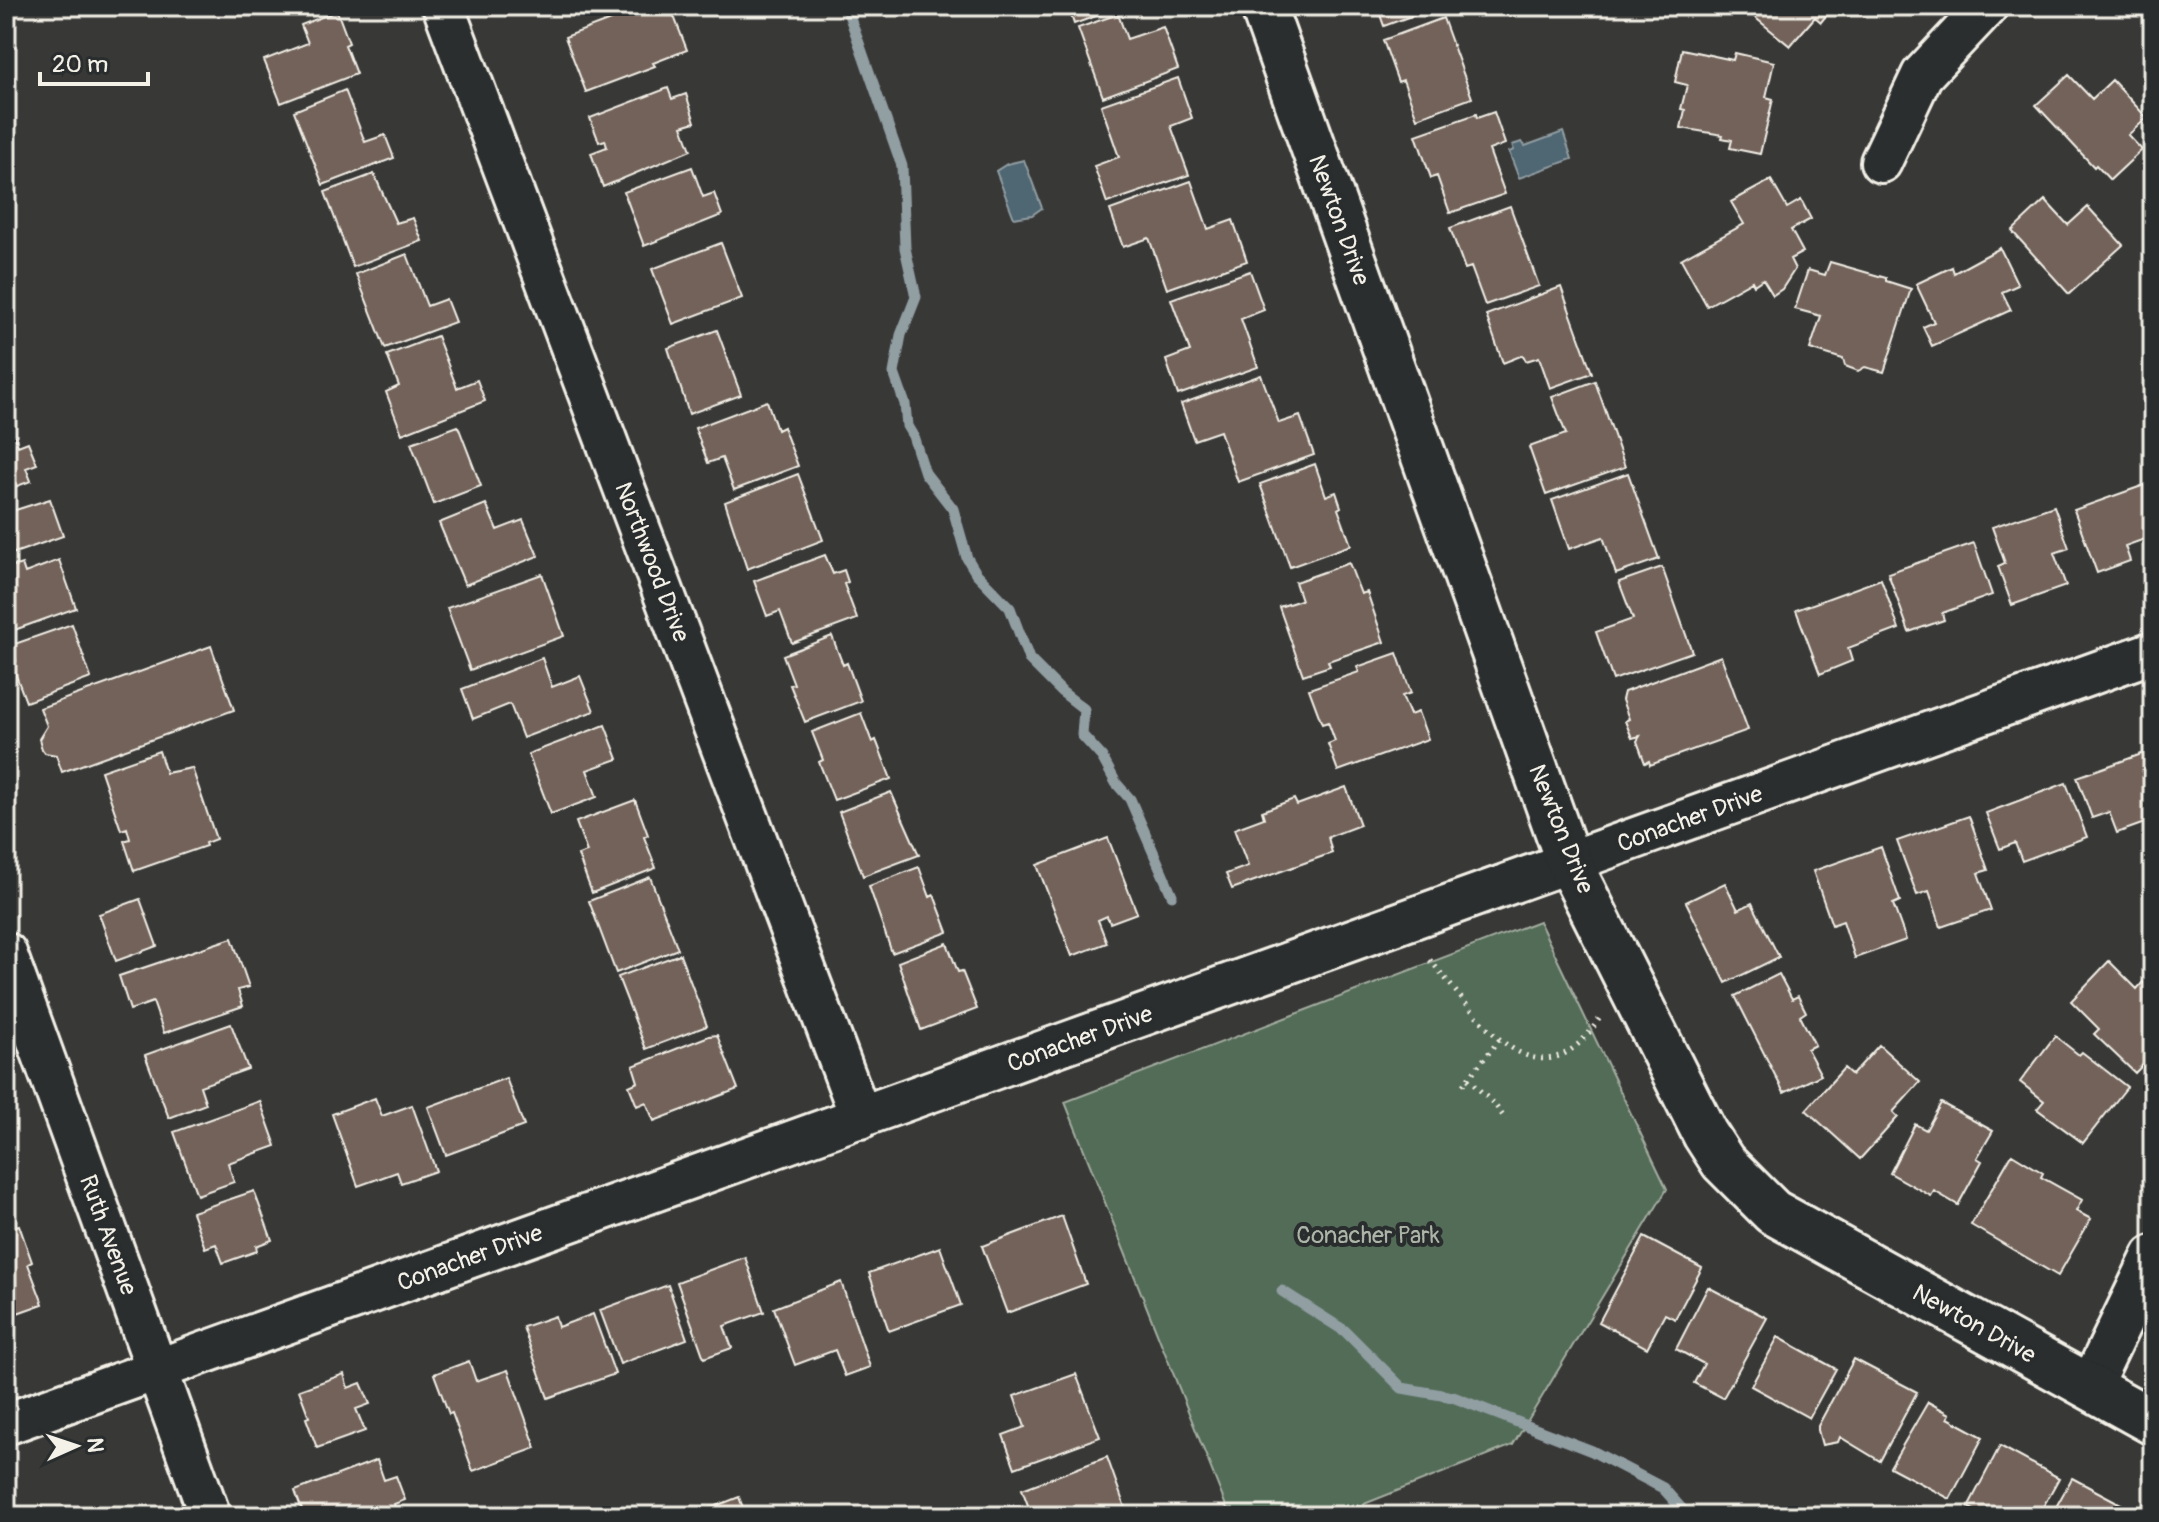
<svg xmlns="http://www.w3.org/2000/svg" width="2159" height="1522" font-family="Pangolin,sans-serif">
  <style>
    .green { fill: #536c59; stroke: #a4aea0; stroke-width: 2 }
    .water { fill: #4f6673; stroke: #919ea2; stroke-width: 2 }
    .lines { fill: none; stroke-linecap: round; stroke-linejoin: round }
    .stream { stroke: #919ea2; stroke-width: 11 }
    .building { fill: #72625a; stroke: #f4f1e8; stroke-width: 2 }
    .minor-casing { stroke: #f4f1e8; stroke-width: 46 }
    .tertiary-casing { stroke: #f4f1e8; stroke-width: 50 }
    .path { stroke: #f4f1e8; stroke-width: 5; stroke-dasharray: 2 6; stroke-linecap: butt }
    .minor { stroke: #2a2d2e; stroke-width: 40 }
    .tertiary { stroke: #2a2d2e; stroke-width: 44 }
    .labels { text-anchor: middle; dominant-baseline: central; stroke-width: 8; stroke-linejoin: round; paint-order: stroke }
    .street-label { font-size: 24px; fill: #f4f1e8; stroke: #2a2d2e }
    .park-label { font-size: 24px; fill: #acb5a8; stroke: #2a2d2e }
  </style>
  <rect width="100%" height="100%" fill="#383837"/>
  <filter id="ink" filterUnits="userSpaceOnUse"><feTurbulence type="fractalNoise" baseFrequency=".0125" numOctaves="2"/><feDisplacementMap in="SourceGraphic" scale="16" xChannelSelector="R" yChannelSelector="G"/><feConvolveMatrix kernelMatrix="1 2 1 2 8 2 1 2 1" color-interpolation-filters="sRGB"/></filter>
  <g filter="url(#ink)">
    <path class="green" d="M1539,921L1667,1189L1513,1445L1334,1516H1230L1065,1102Z"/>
    <path class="water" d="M1563,132L1572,159L1519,178L1509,152L1514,150L1512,145L1522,142L1525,146Z
      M1024,160L1042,208L1032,215L1014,218L996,171L1007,164Z"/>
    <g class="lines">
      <path class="stream" d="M846,6L902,166L905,248L916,297L901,335L894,373L905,404L907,426L913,436L925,473L953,509L967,558L976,573L1010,608L1029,659L1062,692L1084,709L1082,735L1102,757L1116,783L1130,799L1172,895
        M1282,1291L1345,1331L1402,1388L1453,1397L1592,1451L1663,1488L1688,1516"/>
    </g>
    <path class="building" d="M654,6H670L687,50L653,63L655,66L586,92L565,37L634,11L635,14Z
      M1068,6H1115L1116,9L1074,24Z
      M1377,6H1438L1384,26Z
      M1741,6H1834L1821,22L1815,17L1790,46Z
      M337,11L349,43L345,45L356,74L281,103L264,60L308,43L301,25Z
      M1118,14L1127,39L1163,27L1178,69L1103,97L1078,28Z
      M1443,18L1472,98L1417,118L1403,80L1398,82L1383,40Z
      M1682,49L1733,60L1735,53L1774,62L1766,97L1773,99L1760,154L1730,148L1732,140L1722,138L1723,135L1681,128L1685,110L1681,109L1687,85L1675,82Z
      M2069,75L2092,99L2112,80L2147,118L2128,135L2142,150L2110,180L2096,165L2094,167L2036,105Z
      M1178,78L1192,118L1171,126L1189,175L1107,203L1094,166L1119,157L1101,105Z
      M668,88L672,99L686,94L695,122L682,126L691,150L603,187L591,153L607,147L605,140L599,142L590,118Z
      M345,90L365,142L385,135L394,158L323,185L294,111Z
      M1494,112L1505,144L1489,150L1505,194L1450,213L1437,176L1431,178L1416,135L1476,114L1477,118Z
      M692,167L703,197L714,193L722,215L644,246L624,192Z
      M374,174L396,223L413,218L422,241L353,267L325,192Z
      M1771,180L1787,208L1801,200L1811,219L1791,230L1803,252L1790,259L1795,269L1782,289L1773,295L1763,279L1754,285L1752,281L1707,306L1681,259L1744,224L1731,202Z
      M1191,181L1208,229L1233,220L1247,261L1167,289L1149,238L1123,247L1110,210Z
      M2045,200L2068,225L2088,207L2123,245L2069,294L2012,231Z
      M1510,206L1539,286L1485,305L1471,267L1465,269L1450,228Z
      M721,243L742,298L673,324L652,269Z
      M2000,248L2018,285L2002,292L2011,310L1932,346L1923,327L1934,322L1916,284L1952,267L1954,273Z
      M407,254L427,306L446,299L455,322L385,348L356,274Z
      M1830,262L1886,278V281L1911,289L1884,372L1865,367L1858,371L1845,366L1843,359L1810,349L1821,316L1795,309L1808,270L1825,275Z
      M1250,271L1264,310L1241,319L1258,367L1178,395L1166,360L1190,351L1171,299Z
      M1561,287L1592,373L1550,388L1539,357L1526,361L1523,355L1503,363L1486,315Z
      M717,330L741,395L689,414L668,348Z
      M437,336L457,388L477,380L485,401L402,434L386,392L399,386L387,355Z
      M1261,375L1279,423L1300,416L1314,455L1238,482L1220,431L1194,440L1181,404Z
      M1595,381L1625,467L1546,495L1529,447L1566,434L1552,397Z
      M767,401L777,430L783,427L798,466L734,490L722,458L708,463L695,428Z
      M458,426L481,486L434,504L411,443Z
      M12,429L18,446L28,442L37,464L26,468L31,481L6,490V431Z
      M1315,464L1326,496L1336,492L1341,507L1338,509L1351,545L1290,567L1260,484Z
      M1628,473L1659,559L1616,574L1603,537L1569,549L1552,500Z
      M798,474L823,540L747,569L725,502Z
      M2153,482V536L2125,546L2130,561L2097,573L2074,510Z
      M50,499L63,536L6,556V513Z
      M486,504L497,530L523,520L538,556L465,585L439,523Z
      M2054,506L2069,548L2054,553L2066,586L2012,605L1998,566L2005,563L1992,527Z
      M1974,543L1992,595L1942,613L1944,620L1909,632L1888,573Z
      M825,555L833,574L844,570L848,582L844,584L857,619L792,643L780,611L767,616L754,581Z
      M59,560L76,608L6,633V569L22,564L25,573Z
      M1349,563L1361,594L1367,592L1384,642L1328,661L1330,666L1303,675L1279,607L1301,600L1295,582Z
      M1662,567L1692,652L1613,680L1596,632L1633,619L1619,582Z
      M542,574L564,636L470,670L447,608Z
      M1881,579L1899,629L1848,648L1852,661L1820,674L1796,610Z
      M72,624L91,678L26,702L11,662L16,661L14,652L9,654L6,647Z
      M832,636L843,665L847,663L861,701L805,722L790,685L794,684L783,655Z
      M211,646L234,710L62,772L56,755L45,753L42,749L39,739L47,726L40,708Z
      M1397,653L1411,693L1402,696L1410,715L1418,712L1428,739L1338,771L1328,744L1335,741L1328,722L1322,724L1309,689L1359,672L1357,667Z
      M1721,656L1748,730L1650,765L1649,761L1645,763L1637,741L1640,736L1632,738L1625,721L1629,719L1622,700L1624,692Z
      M542,658L552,687L580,676L594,711L523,738L510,704L473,719L462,689Z
      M861,713L872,742L876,740L891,779L834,800L819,762L823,760L812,732Z
      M605,725L618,759L587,770L597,797L551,814L528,754Z
      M2153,750V820L2117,833L2109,812L2092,818L2077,777Z
      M159,751L166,773L192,768L216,839L205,843L206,846L134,871L124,841L130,839L127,828L121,830L101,771Z
      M2066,783L2087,837L2022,861L2015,843L2000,849L1986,813Z
      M1346,787L1360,825L1328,837L1332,853L1232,889L1226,874L1248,866L1234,829L1264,818L1262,811L1294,799L1297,805Z
      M891,792L919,855L863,876L839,812Z
      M635,800L648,835L644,837L656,868L592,893L578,855L587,852L576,822Z
      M1969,816L1988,870L1978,873L1991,910L1941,927L1929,891L1917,895L1897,841Z
      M1108,838L1137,913L1110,923L1107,916L1098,920L1107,943L1072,956L1037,865Z
      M1881,847L1900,901L1893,904L1906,940L1855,958L1843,921L1832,925L1813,871Z
      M919,867L930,897L934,895L948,932L892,953L869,886Z
      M650,877L678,949L616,973L589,901Z
      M1725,883L1738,910L1752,903L1779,957L1726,983L1686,902Z
      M140,899L157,946L116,961L99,914Z
      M232,938L249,987L238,990L243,1006L164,1033L153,1002L130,1010L119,976Z
      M947,943L958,972L962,971L977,1009L921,1030L898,962Z
      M680,954L707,1026L646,1049L618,977Z
      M2109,961L2137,989L2143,982L2153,991V1054L2135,1073L2094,1034L2099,1029L2071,1001Z
      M1779,974L1792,999L1798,996L1806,1012L1800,1016L1815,1045L1807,1049L1821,1075L1784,1093L1735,996Z
      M231,1024L248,1069L200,1086L206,1104L169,1118L145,1055Z
      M717,1035L738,1089L654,1121L646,1102L637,1106L629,1086L638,1082L633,1066L709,1036Z
      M2055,1036L2079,1055L2082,1052L2127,1087L2083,1143L2037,1109L2044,1101L2020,1082Z
      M1879,1045L1920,1082L1893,1112L1898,1117L1860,1159L1806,1110L1844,1068L1852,1075Z
      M506,1078L524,1126L446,1155L428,1107Z
      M375,1098L382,1116L412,1105L436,1171L401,1183L397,1172L358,1186L332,1114Z
      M260,1101L276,1146L228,1163L234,1182L197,1195L174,1132Z
      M1941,1103L1993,1131L1977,1158L1982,1161L1958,1205L1934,1191L1931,1196L1890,1173L1915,1124L1926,1130Z
      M2012,1154L2043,1173L2041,1177L2082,1200L2076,1211L2091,1219L2058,1276L1971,1225Z
      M254,1191L272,1240L256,1246L257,1251L223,1263L216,1244L205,1248L192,1212Z
      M9,1208L16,1226L19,1225L32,1262L28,1264L43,1304L6,1317V1209Z
      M1062,1216L1086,1284L1007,1313L982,1246Z
      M1644,1237L1702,1268L1675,1319L1665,1314L1647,1348L1599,1322Z
      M940,1247L961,1305L889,1331L869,1273Z
      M745,1257L764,1312L724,1326L732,1348L704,1358L677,1282Z
      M841,1282L870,1367L845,1376L835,1350L795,1365L774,1308Z
      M668,1285L687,1339L620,1364L600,1310Z
      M1708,1287L1767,1318L1723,1398L1694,1383L1704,1364L1676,1349Z
      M593,1314L615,1374L548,1398L523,1327L555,1316L558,1327Z
      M1778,1337L1836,1369L1809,1418L1751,1386Z
      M1854,1359L1917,1392L1880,1461L1840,1437L1838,1442L1822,1445L1818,1430V1426Z
      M469,1361L476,1381L508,1370L536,1448L473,1471L452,1413L449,1414L434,1374Z
      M344,1374L348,1388L361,1383L370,1404L356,1409L365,1431L317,1448L306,1418L309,1417L299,1390Z
      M1076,1374L1100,1437L1015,1468L1003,1435L1025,1427L1014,1396Z
      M1928,1402L1950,1414L1948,1418L1983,1437L1950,1499L1890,1467Z
      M2000,1446L2059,1478L2038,1516H1985L1968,1507Z
      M1107,1457L1128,1516H1032L1022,1489Z
      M377,1460L384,1480L396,1476L405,1500L394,1504L398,1516H304L295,1491Z
      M2072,1478L2134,1511L2131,1516H2051Z
      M739,1497L746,1516H702L708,1514L706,1510Z"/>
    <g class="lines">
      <defs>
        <path id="minor" d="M443,6L861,1118
          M1881,162L1922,75L1987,6
          M6,953L210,1516
          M2090,1387L2153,1256
          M6,1424L2153,652"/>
        <path id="tertiary" d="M1263,6L1569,863L1705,1134L1723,1162L1773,1212L2153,1422"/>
      </defs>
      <use href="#minor" class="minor-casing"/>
      <use href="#tertiary" class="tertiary-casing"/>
      <path class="path" d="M1430,960C1478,1015 1537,1117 1601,1016
        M1468,1079L1495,1105L1506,1120
        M1463,1085L1500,1039"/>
      <use href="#minor" class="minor"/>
      <use href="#tertiary" class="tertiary"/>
    </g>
  </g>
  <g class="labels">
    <g class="street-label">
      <text transform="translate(1339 220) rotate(70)">Newton Drive</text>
      <text transform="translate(652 562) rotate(69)">Northwood Drive</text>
      <text transform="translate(1690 819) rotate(-20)">Conacher Drive</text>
      <text transform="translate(1561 829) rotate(68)">Newton Drive</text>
      <text transform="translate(1080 1039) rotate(-20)">Conacher Drive</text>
      <text transform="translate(108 1235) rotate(70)">Ruth Avenue</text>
      <text transform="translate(470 1258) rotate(-20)">Conacher Drive</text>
      <text transform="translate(1974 1324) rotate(29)">Newton Drive</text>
    </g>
    <g class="park-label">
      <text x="1368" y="1235">Conacher Park</text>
    </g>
  </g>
  <rect width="2159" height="1522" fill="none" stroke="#2a2d2e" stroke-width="32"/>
  <rect x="16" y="16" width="2127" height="1490" fill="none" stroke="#f4f1e8" stroke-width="3" filter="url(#ink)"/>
  <g transform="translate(76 1446) rotate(87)" stroke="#2a2d2e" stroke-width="6" paint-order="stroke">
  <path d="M0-6L14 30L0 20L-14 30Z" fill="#f4f1e8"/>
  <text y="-12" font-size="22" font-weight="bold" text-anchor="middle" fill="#f4f1e8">N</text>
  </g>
  <path d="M40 72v12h108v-12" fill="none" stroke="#f4f1e8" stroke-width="4"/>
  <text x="52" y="72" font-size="24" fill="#f4f1e8" stroke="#2a2d2e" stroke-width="6" paint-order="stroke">20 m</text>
</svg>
